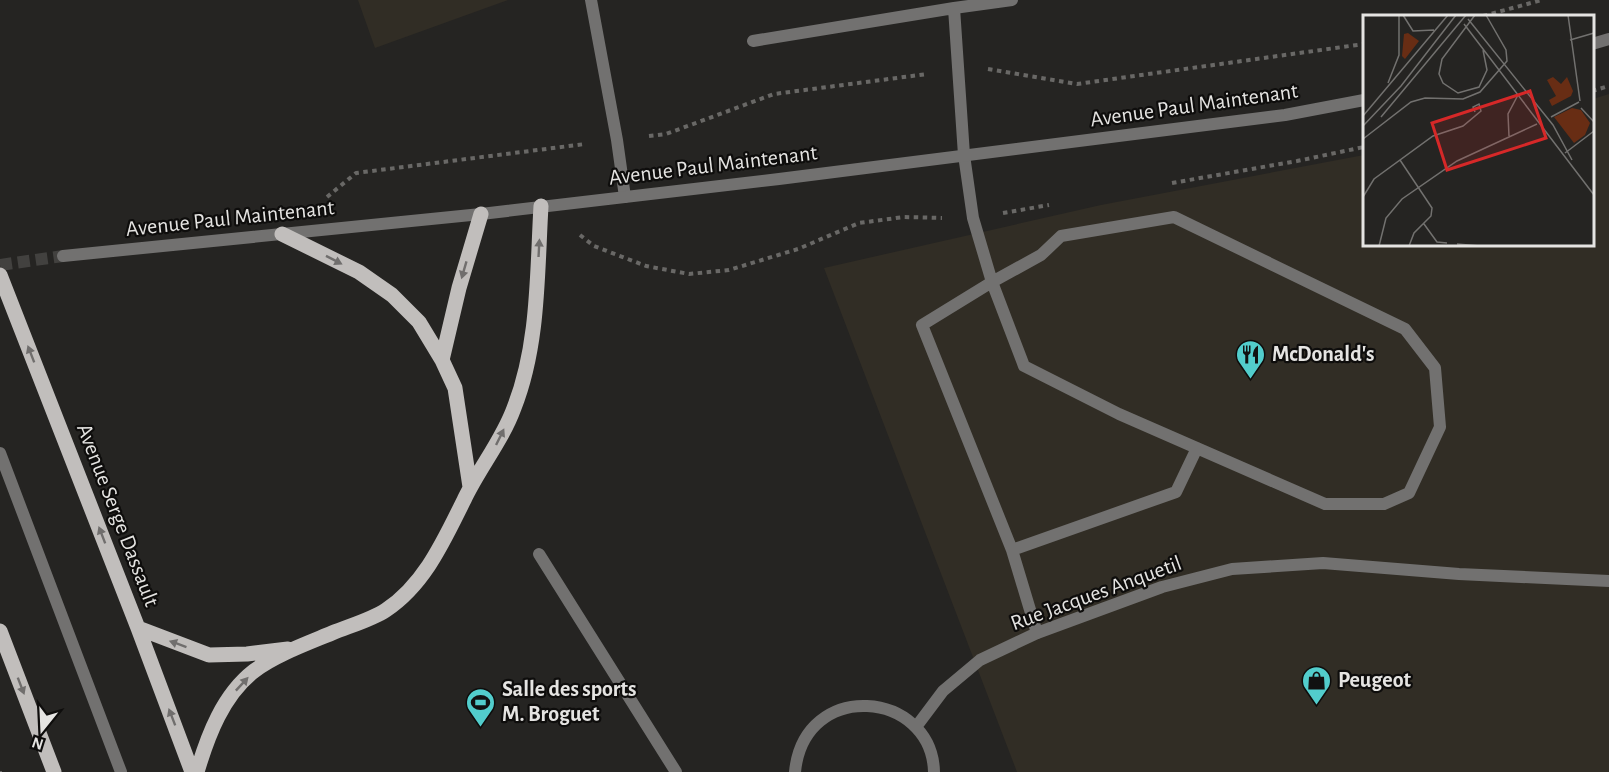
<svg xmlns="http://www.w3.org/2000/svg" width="1609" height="772" font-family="'Alegreya Sans',sans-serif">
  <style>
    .built { fill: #312d25 }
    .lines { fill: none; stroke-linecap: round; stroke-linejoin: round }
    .tertiary-tunnel { stroke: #42413f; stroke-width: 12; stroke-dasharray: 12 6; stroke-linecap: butt }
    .path { stroke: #696866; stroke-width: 4; stroke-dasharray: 4.5 4.5; stroke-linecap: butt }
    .service { stroke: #727170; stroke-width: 12 }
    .minor { stroke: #727170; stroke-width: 12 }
    .tertiary { stroke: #727170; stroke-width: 12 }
    .primary { stroke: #c1bebc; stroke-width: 15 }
    .oneway { fill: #706e6d }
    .labels { text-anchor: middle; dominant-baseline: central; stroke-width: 4.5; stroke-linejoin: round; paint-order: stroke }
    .street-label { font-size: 22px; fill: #e5e4e2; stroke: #0e0d0c }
    .poi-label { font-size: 22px; font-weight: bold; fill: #e5e4e2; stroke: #0e0d0c; text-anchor: start }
    .inset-road { fill: none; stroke: #72716f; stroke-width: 1.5 }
    .view { fill: #d62828; fill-opacity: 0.15; stroke: #d62828; stroke-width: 3 }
    .inset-edge { fill: none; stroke: #e5e4e2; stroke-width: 3 }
  </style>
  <rect width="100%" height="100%" fill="#252422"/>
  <path class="built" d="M358,0H508L375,48Z
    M1609,94V772H1017L824,268L1101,205L1364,155V244H1592L1593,99Z"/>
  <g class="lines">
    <path class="tertiary-tunnel" d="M0,265L63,256"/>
    <path class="path" d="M1483,16L1542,0
      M988,69L1077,84L1364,44
      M1592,91L1609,86
      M649,136L666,134L774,94L927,74
      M1172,183L1297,161L1364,147
      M327,197L356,173L585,144
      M1003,213L1049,205
      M580,235L594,246L646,266L689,274L729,270L798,249L859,223L904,217L942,218
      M0,771V772"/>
    <path class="service" d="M591,0L617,140L625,197
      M954,8L964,155L973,218L992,282L922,325L1012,550L1037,633
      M753,41L954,8L1012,0
      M1174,217L1405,329L1435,368L1440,427L1409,493L1384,504H1325L1119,414L1024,366L992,282L1041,255L1061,236Z
      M0,453L121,772
      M1012,550L1176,492L1197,448
      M539,554L676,772"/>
    <path class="minor" d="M916,727L943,691L980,660L1037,633L1162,587L1232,569L1323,563L1459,574L1609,581
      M795,772C804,678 932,690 934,772"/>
    <path class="tertiary" d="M1592,44L1609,39
      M63,256L481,214L779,179L1285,115L1364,100"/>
    <path class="primary" d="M282,234L359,272L392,295L419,322L442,360L455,388L470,487
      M0,275L138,628L192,772
      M442,360L459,288L481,214
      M138,628L209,655L247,654L288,649
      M0,631L54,772
      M197,772C208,735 223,695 254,671C275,655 308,643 332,633C349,626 371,620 386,610C425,584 444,540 464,500C479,468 502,441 514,408C539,345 537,273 541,206"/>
  </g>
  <defs><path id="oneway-solid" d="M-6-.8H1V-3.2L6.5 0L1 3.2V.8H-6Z" transform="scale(1.5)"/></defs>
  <g class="oneway">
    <use href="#oneway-solid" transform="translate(539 248) rotate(-87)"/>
    <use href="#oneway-solid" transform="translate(334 260) rotate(27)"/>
    <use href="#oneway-solid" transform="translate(464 270) rotate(106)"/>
    <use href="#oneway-solid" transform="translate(31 354) rotate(-111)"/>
    <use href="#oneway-solid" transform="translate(500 437) rotate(-64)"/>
    <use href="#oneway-solid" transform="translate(102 535) rotate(-111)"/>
    <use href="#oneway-solid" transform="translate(178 644) rotate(-160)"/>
    <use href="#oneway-solid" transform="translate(242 684) rotate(-47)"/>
    <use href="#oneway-solid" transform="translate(21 686) rotate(69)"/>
    <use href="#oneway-solid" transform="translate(172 717) rotate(-111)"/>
  </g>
  <defs>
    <symbol id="restaurant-pin" viewBox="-11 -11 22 30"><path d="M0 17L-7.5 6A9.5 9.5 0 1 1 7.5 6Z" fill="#52cdcc" stroke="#0e0d0c"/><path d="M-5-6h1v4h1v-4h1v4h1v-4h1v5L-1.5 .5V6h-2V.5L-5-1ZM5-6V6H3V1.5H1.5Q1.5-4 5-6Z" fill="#111"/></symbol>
    <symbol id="shop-pin" viewBox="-11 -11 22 30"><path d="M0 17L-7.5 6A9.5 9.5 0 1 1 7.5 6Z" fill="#52cdcc" stroke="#0e0d0c"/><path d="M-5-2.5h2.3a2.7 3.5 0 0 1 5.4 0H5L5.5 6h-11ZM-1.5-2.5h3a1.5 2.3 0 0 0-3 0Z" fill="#111"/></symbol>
    <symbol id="stadium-pin" viewBox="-11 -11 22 30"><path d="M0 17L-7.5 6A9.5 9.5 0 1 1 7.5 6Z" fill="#52cdcc" stroke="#0e0d0c"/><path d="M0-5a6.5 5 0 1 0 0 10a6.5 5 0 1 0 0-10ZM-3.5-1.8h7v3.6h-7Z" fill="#111"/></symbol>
  </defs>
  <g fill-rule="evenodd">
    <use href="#restaurant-pin" x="1234" y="338" width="33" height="45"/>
    <use href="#shop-pin" x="1300" y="664" width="33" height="45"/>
    <use href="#stadium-pin" x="464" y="686" width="33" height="45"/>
  </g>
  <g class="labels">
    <g class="street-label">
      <text transform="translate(1194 105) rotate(-8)">Avenue Paul Maintenant</text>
      <text transform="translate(713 165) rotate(-7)">Avenue Paul Maintenant</text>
      <text transform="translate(230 218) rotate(-6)">Avenue Paul Maintenant</text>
      <text transform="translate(118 515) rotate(69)">Avenue Serge Dassault</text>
      <text transform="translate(1096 593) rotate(-20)">Rue Jacques Anquetil</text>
    </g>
    <g class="poi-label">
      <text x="1272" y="354">McDonald's</text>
      <text x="1338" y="680">Peugeot</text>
      <text x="502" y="689">Salle des sports<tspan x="502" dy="25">M. Broguet</tspan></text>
    </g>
  </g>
  <g transform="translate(1363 15)">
    <rect width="231" height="231" fill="#252422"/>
    <path d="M45,18L56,26L42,44L39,41L41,19ZM190,62L198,69L204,62L210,76L208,81L189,91L186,85L193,81L184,65ZM209,93L218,95L227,108L222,120L211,128L191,102Z" fill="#682d14"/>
    <path class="inset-road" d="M40,0L50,16L71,15M112,0L79,44L76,59L80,68L95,78L116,72L124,55L120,35M205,0L217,86M105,4L190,110L209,145M101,9L231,180M207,25L231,18M25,68L36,40V0M218,93L231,107M0,101L85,0M18,102L103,0M188,102L216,87M0,111L38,71L93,0M146,121L145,99L155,80M0,124L48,87L62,83L100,84L117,77L144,46L143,35L123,0M202,138L231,116M37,145L69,193L68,201L51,218L46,231M0,182L11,164L70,121L100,111L118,96L116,89L110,92L112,97M61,209L74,227L84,228M94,229L117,231M16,231L23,203L39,184L94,146L174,109"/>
    <path class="view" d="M167,76L183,123L84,155L69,108Z"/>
    <rect width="231" height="231" class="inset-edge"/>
  </g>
  <g transform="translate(42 730) rotate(198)" stroke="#0e0d0c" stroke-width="4.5" paint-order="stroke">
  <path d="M0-4.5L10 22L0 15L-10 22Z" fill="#e5e4e2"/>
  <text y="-9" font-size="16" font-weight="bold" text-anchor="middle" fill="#e5e4e2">N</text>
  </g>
</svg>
